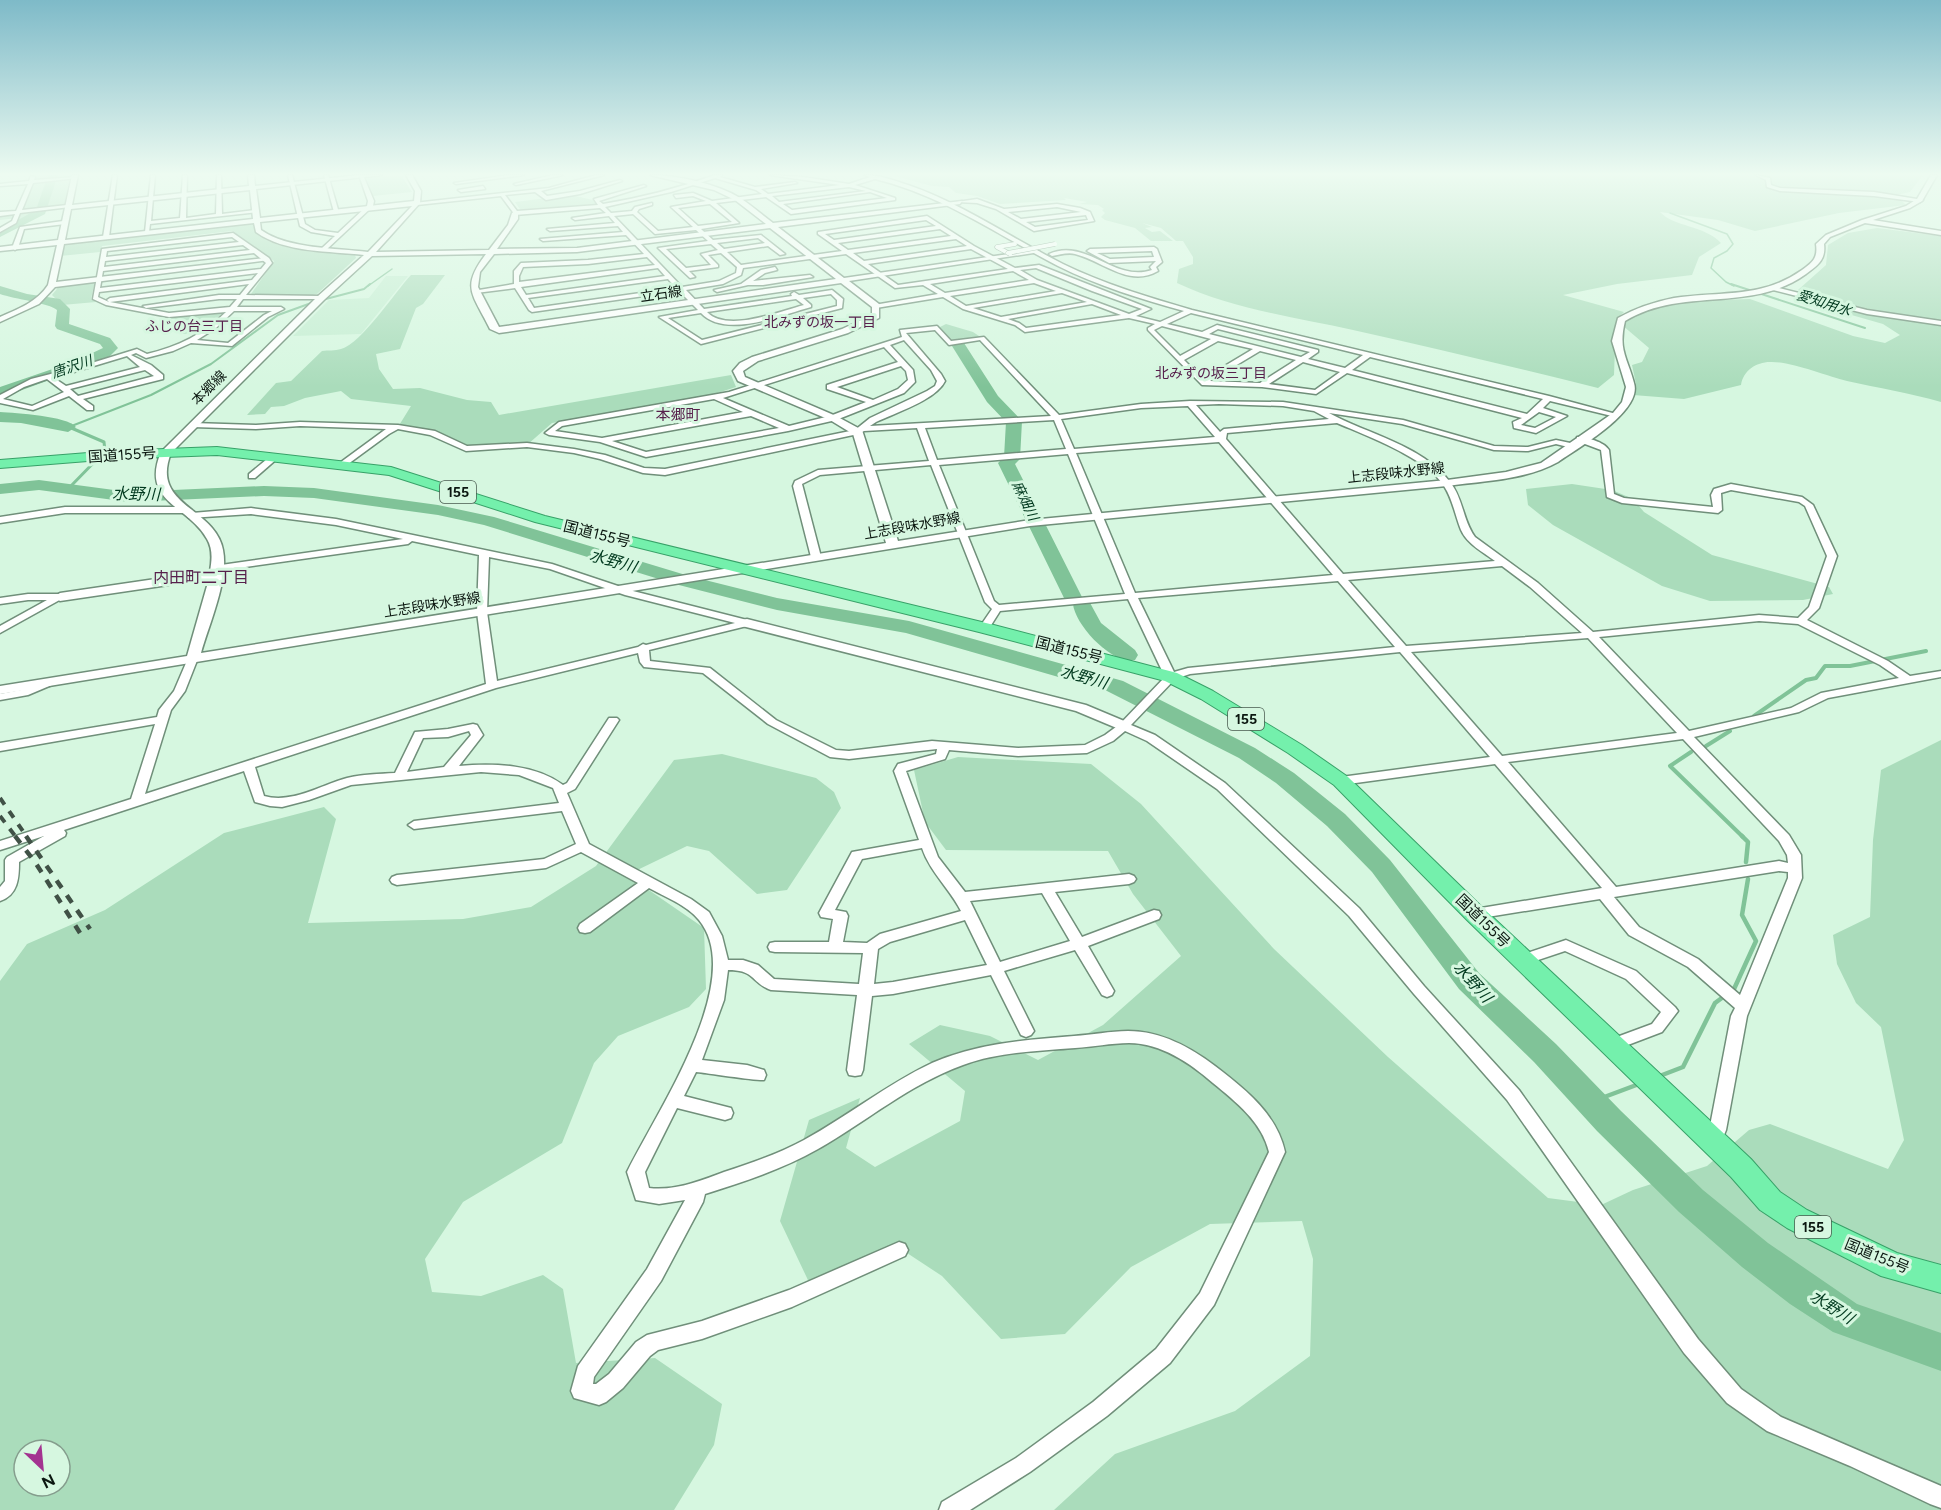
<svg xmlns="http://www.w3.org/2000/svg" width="1941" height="1510" font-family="Figtree,'Noto Sans JP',sans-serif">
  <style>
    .built { fill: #c5eed2 }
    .green { fill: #aadcbb; fill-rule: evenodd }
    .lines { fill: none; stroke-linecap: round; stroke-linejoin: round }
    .stream-far4 { stroke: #80c398; stroke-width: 1.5 }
    .stream-far3 { stroke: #80c398; stroke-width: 2 }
    .stream-far2 { stroke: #80c398; stroke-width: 3 }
    .stream-far1 { stroke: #80c398; stroke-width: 4 }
    .stream { stroke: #80c398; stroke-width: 4.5 }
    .river { fill: #80c398; fill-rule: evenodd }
    .pedestrian-casing { stroke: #708f7a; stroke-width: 5 }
    .minor-casing { stroke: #708f7a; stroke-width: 3 }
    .tertiary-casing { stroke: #708f7a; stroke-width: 3 }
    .trunk-casing { stroke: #38a168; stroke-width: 2 }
    .pedestrian { stroke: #fff; stroke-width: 4 }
    .minor { fill: #fff; fill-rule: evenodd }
    .tertiary { fill: #fff; fill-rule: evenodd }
    .trunk { fill: #74f0ac; fill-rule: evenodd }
    .rail-far1 { stroke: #405146; stroke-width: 4; stroke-dasharray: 8 8; stroke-linecap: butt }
    .rail { stroke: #405146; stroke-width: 4.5; stroke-dasharray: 9 9; stroke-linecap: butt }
    .pedestrian-bridge-casing { stroke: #708f7a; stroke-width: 5; stroke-linecap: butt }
    .pedestrian-bridge { stroke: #fff; stroke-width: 4 }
    .labels { text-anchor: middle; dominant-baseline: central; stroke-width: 6; stroke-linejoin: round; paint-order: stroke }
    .far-street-label { font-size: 14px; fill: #0b1710; stroke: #d6f7e0 }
    .far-water-label { font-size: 14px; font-style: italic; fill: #01391e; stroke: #d6f7e0 }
    .far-neighbourhood-label { font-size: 14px; fill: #57204c; stroke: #d6f7e0 }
    .shield { fill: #d6f7e0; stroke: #485a4e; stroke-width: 1.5 }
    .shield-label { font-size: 14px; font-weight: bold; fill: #0b1710 }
    .far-quarter-label { font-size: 15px; fill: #57204c; stroke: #d6f7e0 }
    .street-label { font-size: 15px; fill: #0b1710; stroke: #d6f7e0 }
    .water-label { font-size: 16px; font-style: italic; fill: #01391e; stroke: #d6f7e0 }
    .neighbourhood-label { font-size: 16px; fill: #57204c; stroke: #d6f7e0 }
  </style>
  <rect width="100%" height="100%" fill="#d6f7e0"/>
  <path class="built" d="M386,276H408L361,334L293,336L329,300L369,298Z"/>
  <path class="green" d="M36,175H70L64,206L39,210L38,213L17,222L18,218L0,220V215L21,213Z
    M401,175L412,192L373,196L366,177Z
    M891,175H1923L1910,192L1896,195L1906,205L1839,213L1755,231L1718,220L1660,212C1674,227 1704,225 1721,243L1699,257L1692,275L1617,284L1563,295L1624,312L1616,320L1614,375L1598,388C1517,368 1435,348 1353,330C1294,317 1232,309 1177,283L1179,269L1193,264V257L1183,241H1176L1161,228L1142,223L1152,227L1145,228L1152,232L1160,231L1173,241H1151L1135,228L1105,220L1101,217L1105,213L1102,210L1104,209L1098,205L1079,204L1087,202L1064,198L1066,200L1000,204L977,196L956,193L949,187L932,186Z
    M571,195L593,200L599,207L522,212L515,202Z
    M248,223H253C255,252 333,253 355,255L356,258L317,294L313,295L251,294L274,261L232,231L102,246L100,252L60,256L63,244L69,242Z
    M1877,228L1941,236V402C1910,393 1878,388 1847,381C1826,376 1790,361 1770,362C1756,362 1743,371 1741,385L1684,399L1633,395L1636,384L1632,365L1642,362L1649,348L1622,325L1630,315L1648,307L1689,301L1750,299L1853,336L1885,343L1900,335L1883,324L1841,312L1830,302L1798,290L1826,265L1828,245L1848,233Z
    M411,275H445L423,304L416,308L400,349L376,354L379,369L393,389L420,388L467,400L491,402L499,415L731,375L736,387L711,395L552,423L527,445L466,449L432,433L398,427L411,406L351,399L341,391L305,398L284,406L271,407L265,414L247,415L276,383L291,381L322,351C328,350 335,351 341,349C361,344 395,292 411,275Z
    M95,281L91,299L96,302L62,305L52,295L60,285Z
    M226,310L202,332L182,334L191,323L166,317Z
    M946,324L973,332L982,338L950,342L938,328Z
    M1572,484L1612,490L1633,499L1644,512L1712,555L1829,587L1833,594L1803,600L1710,601L1662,586L1553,525L1528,505L1526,489Z
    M1941,740V1510H1054L1115,1454L1235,1411L1310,1356L1313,1259L1302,1221L1210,1224L1131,1267L1065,1334L1001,1339L942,1276L904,1251L816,1297L780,1221L809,1120L860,1098L846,1148L875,1167L960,1121L965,1091L909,1044L940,1025L990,1036L1038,1060L1103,1025L1181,956L1133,894L1108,851L946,850L925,822L914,770L958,757L1091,764L1141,804L1274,949L1388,1057L1548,1198L1601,1205L1633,1190L1707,1166L1749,1130L1770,1124L1888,1169L1904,1140L1881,1027L1856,1003L1837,964L1833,935L1870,917L1873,840L1881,770Z
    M722,754L816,778L834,792L841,808L787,890L757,894L709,851L687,846L627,875L704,928L706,989L689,1007L618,1036L594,1063L562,1143L463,1202L425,1259L432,1292L481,1296L543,1275L563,1289L576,1363L655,1358L722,1404L714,1445L674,1510H0V981L27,944L105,910L224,833L324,807L336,819L308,923L463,919L531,907L596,866L674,760ZM24,1450H60V1486H24Z"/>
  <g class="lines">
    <path class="stream-far4" d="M1670,213L1727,234L1733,244L1727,251L1714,258L1711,268L1726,282L1734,286
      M368,286L392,269"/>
    <path class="stream-far3" d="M1731,284L1865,328
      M322,300L364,289L370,284
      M69,427L151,395L211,364L278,315L314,302"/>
    <path class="stream-far2" d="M68,427L71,425
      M68,489L105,451L104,442L69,427"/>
    <path class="stream-far1" d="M1754,716L1806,680L1816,678L1825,666H1850L1926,651
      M1706,746L1730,731
      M1691,752L1670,766L1743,837"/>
    <path class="stream" d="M1742,836L1748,842L1746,862
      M1657,1077L1683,1067L1715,1003L1734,989L1756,941L1742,915L1748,879
      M1591,1102L1639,1084"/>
    <path class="river" d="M48,175H58L45,214L0,237V230L36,210Z
      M0,286L27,294L60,299L70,309L69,324L110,338L118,348L110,356L99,362L0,398V387L73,362L103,348L100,344L57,329L55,326L57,310C49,303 14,299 0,294Z
      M959,342L964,343L998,396L1022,421L1020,459L1015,464L1083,599L1089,601L1101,623L1135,650L1138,655L1135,660C1112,665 1075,625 1073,604L1067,602L1064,598L998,463L1004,457L1006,422L987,402L952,346Z
      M0,412C16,413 67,416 76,427L68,432L21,423L0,422Z
      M39,480L129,492L264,486L314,488L438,505L494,517L689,576L777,598L909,621L1123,681L1255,748L1294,773L1345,814L1390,860L1479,973L1556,1044L1621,1111L1703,1190L1768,1243L1857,1304L1941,1333V1371L1833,1332L1790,1304L1742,1267L1679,1212L1597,1131L1534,1062L1459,989L1372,872L1327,826L1276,783L1239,758L1107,691L906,633L777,610L675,584L484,525L438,515L314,498L264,496L129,502L39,490L0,494V484Z"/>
    <defs>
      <path id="pedestrian" d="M1008,253L997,247L1015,244"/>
      <path id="minor" d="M113,175H117L109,237L106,239L103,237Z
        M151,175H155L151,221L180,218L183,175H187L186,218L216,214L217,175H221L222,214L255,210L258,212L150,224L149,232H145Z
        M288,175H292L305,224L315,230L338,233L367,206L368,201L359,175H363L374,201L373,206L326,250H322V248L335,236L311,232L300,226Z
        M324,175H328L339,213L334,212Z
        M509,175H524L456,184L454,183Z
        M553,175H563L516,185L514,184Z
        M596,175H604L541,191L547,196L580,191L620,180L622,181L580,194L546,200L535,192L505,195L517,211L598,205L594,199L644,185L646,186L599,201L603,204C641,198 678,188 715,175H722L720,177L755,187L795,182L797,183L761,189L768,194L840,185L770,175L803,177L849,184L870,177L864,175C879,175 893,180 908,185C963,204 1011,238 1063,264C1104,284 1148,297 1192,310L1549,396L1620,415L1616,417L1550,401L1543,408L1567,416L1536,433L1514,428L1513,422L1522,418L1347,373L1316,394L1262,387L1202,385L1148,330V328L1155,324L1129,318L1025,332L1015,325L963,309L943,297L876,308L873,306L874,305L938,294L923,285L895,288L846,254L743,268L741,275L723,284L686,290L704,309L792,296L791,294L794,292L799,295L832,290L843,299L842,308L701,344L659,317L698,310L679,291L532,312L529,310L515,288L476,293L473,291L514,284V271L521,263L588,260L644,254L626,235L543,241L540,239L623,232L618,226L550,231L547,229L615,223L609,216L575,220L572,218L606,213L600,208L515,215L501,196L417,205L414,203L549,188ZM715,178L756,190L762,194L712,201L693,193L674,195L676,198L693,196L706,201L671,207L693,227L658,231L637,212L639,209L652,205V203L635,207L632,211L611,213L605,207L671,192ZM875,179C942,195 998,235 1058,266C1098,286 1141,299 1184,311L1160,322L1136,316L1151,309L1039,265L1015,268L974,246L927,216L818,232V234L842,251L741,265L727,252L768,246L780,255L785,254L761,235L713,240L701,229L739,223L716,203L766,197L791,214L895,200V198L855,185ZM849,187L866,191L779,202L772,196ZM870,192L887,198L792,210L783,204ZM710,204L732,222L698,226L678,208ZM633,214L655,234L696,230L708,241L658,248L690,278L695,277L689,271L718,267V265L708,255L721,253L737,267L736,273L719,281L682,287L614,216ZM926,220L936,226L834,240L825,234ZM940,229L951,236L848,250L838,243ZM758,238L765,243L724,249L717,243ZM956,239L967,246L864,261L853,253ZM711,244L718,250L701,254L711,265L686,268L666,249ZM971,249L1008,269L898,285L868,264ZM647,257L655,265L519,282V276L523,267L588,264ZM658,268L665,276L526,295L521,287ZM1036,268L1092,291L1142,309L1129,314L1037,280L1020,270ZM1013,271L1029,280L945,293L930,284ZM668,279L676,288L534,308L528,298ZM1034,283L1056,291L966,306L950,296ZM1062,293L1087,302L1001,317L973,308ZM831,294L837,300V306L702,340L668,318L701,313C725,339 782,315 811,307V305L803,298ZM796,299L804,305C781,311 727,333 707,312ZM1092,304L1121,315L1026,328L1019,323L1008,319ZM1191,313L1363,355L1345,368L1308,359L1318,352V350L1217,325L1202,332L1167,324ZM1162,326L1211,339L1180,356L1154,330ZM1218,329L1310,352L1301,357L1209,334ZM1218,341L1253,349L1203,379L1184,360ZM1260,351L1296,360L1260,383L1210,381ZM1370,357L1543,399L1527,414L1352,370ZM1303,362L1340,372L1315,390L1269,384ZM1539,412L1556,417L1535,428L1521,425Z
        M1756,175L1770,178L1771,185L1780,188L1874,192L1923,200L1920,202L1874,196L1780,191L1767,187L1766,180Z
        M31,176L35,177L34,180L75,177L77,178L33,183L22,210L67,205L70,207L20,213L16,223L0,232V228L12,221L15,214L0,216V212L16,211L28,184L0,186V184L29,181Z
        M483,186L485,189L461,192L458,190Z
        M977,199L1004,209L1057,204L1080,208L1090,212L1094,221L1034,231L996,209L977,203L957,202ZM1057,207L1081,212L1021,219L1008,212ZM1086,215L1088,220L1035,227L1026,222Z
        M63,221L65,224L24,229L18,248L15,250L12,248L20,227Z
        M233,233L269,258L272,263L246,295L321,296L323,297V299H243L237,307H281L284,309L268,317L232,346L191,343L173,351L146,358L136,353L131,355L151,365L163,375V379L83,399L93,406V410H87L69,396L33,410L0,403V395L31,379L82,366L137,349L147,354C177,347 204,334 226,312L169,317L106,305L93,299L102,249ZM232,237L239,242L106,257L107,251ZM243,245L250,250L104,267L105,261ZM254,253L266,263L261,269L100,288L103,271ZM258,273L252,280L110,298L107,300L109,302L98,297L99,292ZM249,284L240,295H219L143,306L146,308L219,299H237L230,307L169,313L110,302ZM234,311H272L264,315L228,343L197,340L216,328ZM127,356L140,367L66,386L54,378ZM145,370L154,376L78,396L70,389ZM47,379L64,392L32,406L3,399L24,387Z
        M1154,247L1157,249L1162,262L1156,267L1158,271C1129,288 1103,261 1075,254C1068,252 1059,255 1052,256L1049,254C1086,237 1114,283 1152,270L1150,267L1156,261L1109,263L1087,251L1090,249ZM1152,251L1154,257L1110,259L1097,253Z
        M775,267L777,270L765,273L753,281L810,275L813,277L763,285H748L717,292L714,290L741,284L761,270Z
        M1775,287L1867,310L1941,321V325L1867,314L1773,290L1772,289Z
        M937,326L951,341L984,337L1059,415L1141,404L1190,401L1283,402L1403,420L1494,446L1528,447L1556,440L1575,444L1576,446L1572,448L1556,444L1528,451L1494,450L1402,424L1329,413C1367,434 1422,445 1450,482C1463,498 1463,521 1475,537L1538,583L1593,632L1759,615L1798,618L1809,607L1827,556L1805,506L1799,502L1731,490L1721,493L1722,510L1718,513L1622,503L1607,497L1601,450L1577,441V437C1587,437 1604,442 1609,450L1614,494L1624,498L1713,507L1711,495L1714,489L1731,484L1802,497L1813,505L1837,556L1819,608L1807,620L1888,661L1910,676L1941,671V677L1828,698L1799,712L1694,737L1789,835L1801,855L1802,878L1747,1016L1726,1130L1724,1135L1708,1145L1702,1143L1700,1138L1702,1133L1710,1126L1731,1016L1735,1008L1688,967L1629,935L1600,899L1475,919L1470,918L1468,914L1470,910L1475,909L1602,888L1495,764L1341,785L1335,781L1341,777L1490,757L1400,652L1190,674L1175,679L1131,725L1155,735L1225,783L1359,908L1424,986L1519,1090L1698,1339L1741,1389L1781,1417L1941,1486V1508L1930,1504L1850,1466L1767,1431L1727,1403L1684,1353L1507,1100L1414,994L1349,916L1217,789L1147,741L1125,731L1113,741L1087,753L1018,756L949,750L945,759L906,771L938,857L965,892L1129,874L1134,876L1136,879L1134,882L1129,884L1055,892L1082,937L1154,910L1159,911L1161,915L1159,919L1088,946L1114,991L1112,995L1107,997L1102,995L1075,950L1004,971L1034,1031L1031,1035L1026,1037L1021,1035L991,975L893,994L872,996L863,1070L861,1075L855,1076L849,1075L847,1070L857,995L771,990C751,983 756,970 728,970L724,1000L702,1060L747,1065L764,1070L766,1075L764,1080C758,1081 707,1073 696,1072L684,1096L731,1108L733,1113L731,1118L725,1120L677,1108L645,1172L649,1188C675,1191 700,1181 724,1172C751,1163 778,1154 804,1140C848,1116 887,1084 932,1063C978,1043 1025,1040 1074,1036C1092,1035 1110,1031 1128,1031C1161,1031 1190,1047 1215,1066C1245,1089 1277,1114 1285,1152L1214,1305L1170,1363L1107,1416L1030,1472L970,1510H939L942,1502L1016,1458L1093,1402L1156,1349L1200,1293L1269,1152C1262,1122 1236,1102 1213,1083C1190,1063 1161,1043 1129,1043C1111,1043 1093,1047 1075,1048C1038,1051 998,1052 963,1065C910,1084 867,1121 818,1149C783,1169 743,1182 705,1194L703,1202L661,1281L594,1377L593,1384H596L609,1374L636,1342L647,1335L702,1321L789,1290L899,1242L905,1244L908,1250L905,1256L792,1307L702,1339L658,1350L650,1356L623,1388L606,1402L599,1405L574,1398L571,1391L578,1366L647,1269L685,1200L659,1204L636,1200L627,1172C655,1114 748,980 699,920C687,905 665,897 649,888L590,932L585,933L580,932L578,928L580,924L638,883L581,852L546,868L397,885L392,883L390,880L392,877L397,875L544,859L576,844L562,811L414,829L408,825L414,821L559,803L553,788L519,775L481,772L351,785L309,800L282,807L270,806L255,802L244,771L64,830L66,833L65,836L19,862C19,878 18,895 0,901V887L5,881V860L7,857L44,836L0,850V841L131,799L155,724L0,751V743L157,717L159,710L174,691L189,656L193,655L198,658L185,691L171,710L145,794L486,684L477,612L479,555L412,541L408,544L217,571L214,570V566L403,539L336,525L251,514L189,518L187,516L192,513L251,508L336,519L552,564L633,591L751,621L752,623L751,625L649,650L650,661L710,668L776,720L836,750L849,751L932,741L1018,748L1085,745L1105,735L1120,724L1165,677L1128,599L1000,611L988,630H980L979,628L992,609L985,602L931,465L820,475L802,484L821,557L816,560L811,557L793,486L795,481L818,470L929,461L917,428L864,431L858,434L665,475L643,473L600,459L574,453L527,447L466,451L430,435L398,429L389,434L344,467L341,466V462L386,429L300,426L256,429L193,427L189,425L193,423L256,425L300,422L398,425L435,431L467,446L527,443L574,449L605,455L644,468L665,469L855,430L870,418L927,391L935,386L937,381L931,370L904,340L890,345L913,370L915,382L904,393L836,420L788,431L646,457L600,442L549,435L545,433L559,422L729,392L902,337L900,330ZM935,330L949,345L980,340L1051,416L870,426L876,422C895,413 936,400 945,381L941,374L906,333ZM884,347L898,362L827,385V389L866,402L830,416L789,426L723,398ZM901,366L906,371L908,380L898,389L873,400L837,387ZM714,399L743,412L602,438L555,431L562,426ZM1219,404L1283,406L1314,411L1329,419L1224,429L1220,432L1196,405ZM1188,406L1215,437L1074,449L1061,419L1141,408ZM751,416L779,428L646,452L612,441ZM1054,420L1066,449L937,460L925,428ZM1337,423C1367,436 1427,458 1444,486C1453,500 1455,515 1461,530C1467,544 1483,552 1495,561L1343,574L1226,439L1227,433ZM1219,442L1333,575L1135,593L1076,453ZM1068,454L1125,594L999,605L994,601L939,465ZM489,557L550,569L625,595L735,623L646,645L643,644L638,647L497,681L487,612ZM1502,566L1530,587L1582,633L1406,646L1348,580ZM1338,581L1395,647L1188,668L1174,672L1138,598ZM1759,621L1798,624L1880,665L1899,678L1821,693L1791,708L1689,731L1599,637ZM1588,638L1677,733L1502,756L1411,652ZM638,653L640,662L644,667L703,673L768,724L830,757L849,759L937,749L936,754L898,764L894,771L919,840L852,852L819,913L821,917L833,919L829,942H775L770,943L768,947L770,951L775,952L863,953L859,984L774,979L758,965L743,960H728L722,936L709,912L691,899L589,844L567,793L575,789L619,720L617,718H609L567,783L563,785C534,764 494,763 459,766L483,735L477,725L473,724L448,729L415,732L395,773C379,774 362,774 347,778C321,785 292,804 264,796L255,767L496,688ZM469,731L471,735L444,767L407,772L423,738L448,737ZM1683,739L1779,841L1787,855L1788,863L1779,861L1616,887L1508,762ZM922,848C930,872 950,889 961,911L880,934L867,943L843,942L848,916L846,912L835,910L862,859ZM1779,871L1788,872V878L1740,995L1698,959L1639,927L1614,897ZM1042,893L1070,941L1000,962L970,901ZM965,920L987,965L893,982L874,984L878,949L890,942Z
        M272,455L279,457L255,478H249V474Z
        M65,507H184L188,510L184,513H65L0,523V517Z
        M28,594H60L65,597L0,633V626L47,600H28L0,604V598Z
        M50,679L56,682L54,684L28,695L0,700V694L21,690Z
        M1566,940L1636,971L1675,1007L1678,1011L1662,1032L1612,1051L1606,1049L1604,1045L1606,1041L1652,1024L1661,1012L1626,979L1565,951L1523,965L1518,964L1516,960L1518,956Z"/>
      <path id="tertiary" d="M72,175H78L72,205L249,186L248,175H254L255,186L360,175H382L256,189L260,218L414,201L415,191L406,175H412L421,191L420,203L376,252L489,250L508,225L512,213L515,211L518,213V219L497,249L577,248L766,224L735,200L714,190L650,175C676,175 718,184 740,198C751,205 762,215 773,223L962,201L960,204L778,227L844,278L1036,250L1040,252L849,281L879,304V318L848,333L758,361L743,371L745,377L836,416L862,430L898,541L1030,520L1447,480L1506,472L1541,463L1613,413L1622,402L1626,387L1612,341L1618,318C1636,308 1654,302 1674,298C1721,291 1761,299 1802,270C1813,262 1818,258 1816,244L1826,235L1862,220L1906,206L1917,199L1931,175H1937L1922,201L1910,208L1873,220L1941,231V235L1865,223L1830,237L1824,244C1826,260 1818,265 1806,274C1766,303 1719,296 1672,304C1655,307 1640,312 1625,321C1618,350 1627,357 1634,383C1643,411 1578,448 1558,462C1526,480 1483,481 1447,486L1030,526L0,694V686L187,656L209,579L60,601L54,597L60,593L210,571C212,560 213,549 207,539C188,505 140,502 161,452L318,296L364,255C330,251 284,253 256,232L254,223L64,244L56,282L265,258L269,260L55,287L39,304L0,322V317C18,309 37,302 48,285L57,245L0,251V247L58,240ZM250,190L253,219L65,240L71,209ZM412,206L368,252C337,248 287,249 261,230L260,222ZM770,228L836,279L499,327L478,287L480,272L494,254L577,252ZM486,254C460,288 473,294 490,329L499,333L841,283L872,307V315L842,329L752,357L740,363L733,371L738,381L830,420L853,434L886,543L201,653C209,624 229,580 223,550C215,507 150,506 171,453L324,300L372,256Z
        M747,619L1086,705L1129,723L1131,726L1129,729H1119L1076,711L742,626L741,623L742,620Z"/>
      <path id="trunk" d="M217,447L391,467L545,516L990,624L1177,673L1213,691L1302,745L1348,777L1483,908L1751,1159L1780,1192L1807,1210L1897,1253L1941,1265V1293L1881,1276L1787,1228L1760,1210L1731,1177L1467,920L1334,785L1288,753L1201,699L1165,681L979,632L535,522L389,475L217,455L113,459L0,468V460L113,451Z"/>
    </defs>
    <use href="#pedestrian" class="pedestrian-casing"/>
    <use href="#minor" class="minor-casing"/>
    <use href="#tertiary" class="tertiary-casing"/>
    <use href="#trunk" class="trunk-casing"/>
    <use href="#pedestrian" class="pedestrian"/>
    <use href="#minor" class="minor"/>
    <use href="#tertiary" class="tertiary"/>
    <use href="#trunk" class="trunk"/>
    <path class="rail-far1" d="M0,798L27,837
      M0,816L16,837"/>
    <path class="rail" d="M15,836L35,862L80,933
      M26,836L90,929"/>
    <defs>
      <path id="pedestrian-bridge" d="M1010,254L1008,253L1055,244"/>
    </defs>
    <use href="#pedestrian-bridge" class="pedestrian-bridge-casing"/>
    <use href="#pedestrian-bridge" class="pedestrian-bridge"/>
  </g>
  <linearGradient id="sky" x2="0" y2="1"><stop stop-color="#7ebac8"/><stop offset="0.45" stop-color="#edfbf1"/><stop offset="1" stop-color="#edfbf1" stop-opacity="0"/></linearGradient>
  <rect width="1941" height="387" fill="url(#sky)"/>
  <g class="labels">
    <g class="far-street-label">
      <text transform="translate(661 294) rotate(-8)">立石線</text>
      <text transform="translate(209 388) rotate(-45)">本郷線</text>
      <text transform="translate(1396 473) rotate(-6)">上志段味水野線</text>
      <text transform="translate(912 526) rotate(-10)">上志段味水野線</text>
      <text transform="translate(432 605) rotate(-9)">上志段味水野線</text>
    </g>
    <g class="far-water-label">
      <text transform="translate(1824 303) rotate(18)">愛知用水</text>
      <text transform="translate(72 367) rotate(-19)">唐沢川</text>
      <text transform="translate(1025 501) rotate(64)">麻畑川</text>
    </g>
    <g class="far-neighbourhood-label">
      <text x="820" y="322">北みずの坂一丁目</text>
      <text x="194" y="326">ふじの台三丁目</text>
      <text x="1211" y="373">北みずの坂三丁目</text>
    </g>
    <g class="shield">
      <rect x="440" y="481" width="36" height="22" rx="4.5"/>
      <rect x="1228" y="708" width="36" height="22" rx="4.5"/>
      <rect x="1795" y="1216" width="36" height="22" rx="4.5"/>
    </g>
    <g class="shield-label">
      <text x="458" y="492">155</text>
      <text x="1246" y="719">155</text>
      <text x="1813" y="1227">155</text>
    </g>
    <g class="far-quarter-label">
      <text x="678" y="415">本郷町</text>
    </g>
    <g class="street-label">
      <text transform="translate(122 455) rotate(-4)">国道155号</text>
      <text transform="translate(597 534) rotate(14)">国道155号</text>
      <text transform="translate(1069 650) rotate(14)">国道155号</text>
      <text transform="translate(1483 921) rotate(44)">国道155号</text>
      <text transform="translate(1877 1256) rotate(22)">国道155号</text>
    </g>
    <g class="water-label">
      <text transform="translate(136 494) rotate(1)">水野川</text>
      <text transform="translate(613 561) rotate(16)">水野川</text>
      <text transform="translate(1084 677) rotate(16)">水野川</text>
      <text transform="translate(1473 982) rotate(48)">水野川</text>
      <text transform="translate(1832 1307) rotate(32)">水野川</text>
    </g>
    <g class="neighbourhood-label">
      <text x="201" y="577">内田町二丁目</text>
    </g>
  </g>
  <g transform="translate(42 1468) rotate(154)"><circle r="28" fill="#d6f7e0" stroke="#859d8d" stroke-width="1.5"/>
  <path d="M0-4.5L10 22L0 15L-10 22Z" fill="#a33390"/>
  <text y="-9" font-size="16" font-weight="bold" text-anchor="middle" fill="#0b1710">N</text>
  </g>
</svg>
